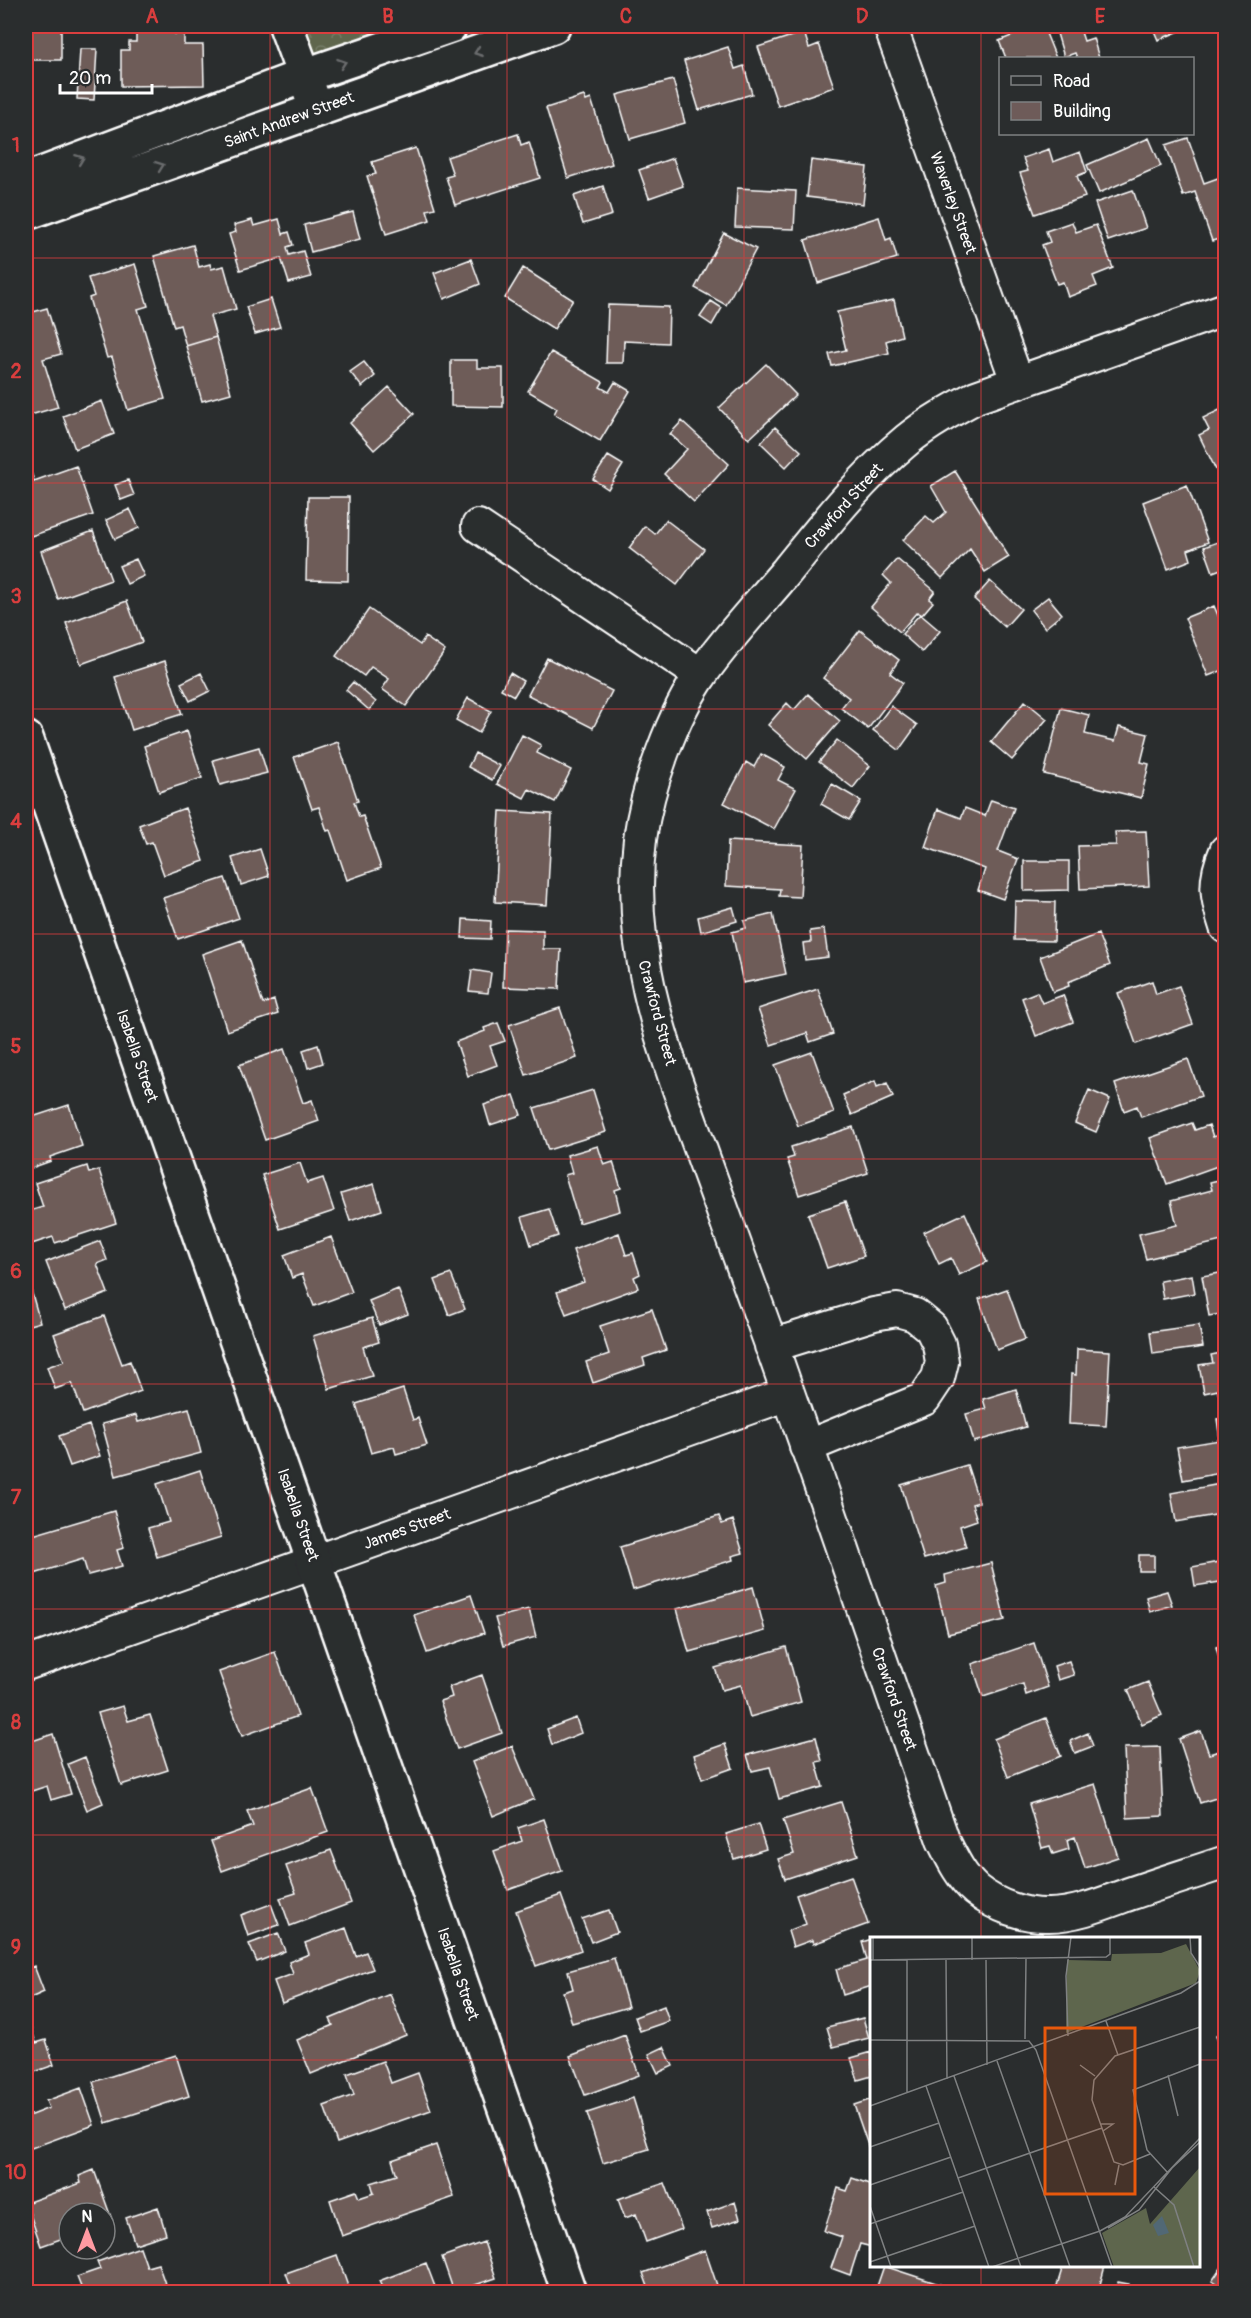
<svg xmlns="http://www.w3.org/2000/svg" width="1251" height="2318" font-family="Pangolin,sans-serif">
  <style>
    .forest { fill: url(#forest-crowns); stroke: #aeb2a6; stroke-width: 1.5 }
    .building { fill: #6e5b59; stroke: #fff; stroke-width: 1.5 }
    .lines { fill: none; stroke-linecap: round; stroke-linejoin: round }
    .minor-casing { stroke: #fff; stroke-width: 36 }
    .tertiary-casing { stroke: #fff; stroke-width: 38 }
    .minor { stroke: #2a2d2e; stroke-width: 32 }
    .tertiary { stroke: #2a2d2e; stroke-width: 33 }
    .oneway { stroke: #6a6c6d }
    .grid { fill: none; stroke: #da3e3e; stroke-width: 1.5; stroke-opacity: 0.55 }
    .labels { text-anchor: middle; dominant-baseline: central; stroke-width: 5; stroke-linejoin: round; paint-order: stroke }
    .street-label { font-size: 16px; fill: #fff; stroke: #2a2d2e }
    .inset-road { fill: none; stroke: #7f8182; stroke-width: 1.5 }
    .view { fill: #e8590c; fill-opacity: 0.15; stroke: #e8590c; stroke-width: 3 }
    .inset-edge { fill: none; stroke: #fff; stroke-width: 3 }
    .neatline { fill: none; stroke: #da3e3e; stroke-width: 2 }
    .grid-label { font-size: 20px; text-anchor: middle; font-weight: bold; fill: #da3e3e }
  </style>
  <defs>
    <pattern id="forest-crowns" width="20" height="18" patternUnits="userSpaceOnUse" patternTransform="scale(1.5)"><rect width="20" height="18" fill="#5e664d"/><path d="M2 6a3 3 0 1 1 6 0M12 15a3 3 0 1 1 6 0" fill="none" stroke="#767d68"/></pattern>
  </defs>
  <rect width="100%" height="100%" fill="#2a2d2e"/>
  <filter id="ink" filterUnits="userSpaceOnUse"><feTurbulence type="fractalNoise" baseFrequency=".0167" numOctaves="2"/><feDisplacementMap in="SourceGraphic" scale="12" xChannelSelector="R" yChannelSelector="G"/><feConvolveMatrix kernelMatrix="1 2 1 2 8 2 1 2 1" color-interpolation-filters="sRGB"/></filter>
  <g filter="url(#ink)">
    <path class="forest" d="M286,26H398L285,68Z"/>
    <path class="building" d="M26,26H61V60H31V74H26Z
      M1036,26H1043L1056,58H1006L999,41Z
      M1071,26H1079L1084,41L1093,38L1099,58H1077L1075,53L1064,57L1056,30Z
      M1152,26H1186L1187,28L1158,40Z
      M136,27H175V34H184V45H203L204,85L121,86V50H129V42H136Z
      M804,32L809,48L819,44L834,87L778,106L758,47Z
      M728,47L735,69L744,66L752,94L699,110L684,61Z
      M80,49H97L94,100L77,99Z
      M673,80L685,123L630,139L617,95Z
      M584,96L586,101L591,99L612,164L568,178L546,108Z
      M518,134L521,145L529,142L540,178L455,205L446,177L453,175L447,157Z
      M1149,138L1161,166L1099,193L1087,165Z
      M1188,138L1204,183L1226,175V237L1212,241L1195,192L1183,196L1166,145Z
      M416,148L435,208L427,210L430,220L386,234L367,176L376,174L372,162Z
      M1049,149L1053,162L1080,152L1087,172L1077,176L1085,197L1035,214L1020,173L1028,171L1023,158Z
      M673,158L683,186L649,198L639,170Z
      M811,160L867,167L863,204L807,197Z
      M603,186L612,215L583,224L574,196Z
      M737,188L796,191L794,229L735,227Z
      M1133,190L1146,228L1108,241L1095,203Z
      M353,212L360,239L311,252L304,225Z
      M879,217L886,240L891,238L897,258L818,283L805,240Z
      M279,219L283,234L289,232L293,245L287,247L289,255L303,251L311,277L289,283L281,258L240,270L229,234L236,232L234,225L252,220L254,226Z
      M1072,222L1076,232L1096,225L1113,268L1093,276L1097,286L1068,297L1063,282L1057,284L1042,245L1050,242L1046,231Z
      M724,233L756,249L726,305L695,288Z
      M193,245L199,267L210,264L211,269L224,266L236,309L210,316L216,337L186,346L180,325L174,327L154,256Z
      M471,259L480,284L444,299L434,273Z
      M135,264L148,306L138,309L165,399L128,410L112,357L107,358L96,322L89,298L94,296L88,278Z
      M523,268L573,300L554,329L505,298Z
      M271,299L280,327L255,334L246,307Z
      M894,300L902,336L886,341L889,353L832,366L829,354L846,350L837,312Z
      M711,301L722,308L712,325L700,317Z
      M608,305L669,307L668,343L624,341L623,363H606Z
      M47,308L61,354L43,359L58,407L27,416L26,314Z
      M216,337L231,393L202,401L186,346Z
      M551,352L603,382L600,387L609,392L615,382L630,391L600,441L554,414L557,408L528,391Z
      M451,360H477V368H503V407L451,406Z
      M364,362L375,376L362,387L350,372Z
      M766,364L796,395L749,439L719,408Z
      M389,387L414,414L374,450L350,423Z
      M102,401L114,434L75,449L63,416Z
      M1226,407V468L1217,472L1199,435L1209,430L1203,418Z
      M682,421L729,464L694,502L664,474L687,449L670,434Z
      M775,427L801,451L786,467L761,443Z
      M608,456L623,465L608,489L593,479Z
      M76,466L93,515L31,536L26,519V474L31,472L34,481Z
      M955,471L1009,557L985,572L970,549L942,578L903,540L926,516L934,523L946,512L931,486Z
      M128,480L134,495L121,500L115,485Z
      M1187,485L1208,542L1188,550L1191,560L1168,569L1143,502Z
      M308,497H349L348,581L306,580Z
      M130,509L139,528L115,539L106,520Z
      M666,520L704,549L677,585L629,548L645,526L655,534Z
      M93,531L111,580L58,599L41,551Z
      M1226,539V567L1213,572L1204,547Z
      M136,559L144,576L127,584L119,566Z
      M897,559L935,591L929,599L933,602L922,615L917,612L900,632L871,607L891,583L883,575Z
      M990,581L1021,609L1005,627L974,599Z
      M1048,597L1062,614L1045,628L1031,610Z
      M127,601L142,642L81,664L66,623Z
      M1214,606L1226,634V669L1208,676L1185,618Z
      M369,609L420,645L425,637L445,651L406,706L382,689L389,679L371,667L364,676L336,656Z
      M920,614L940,631L922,652L902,634Z
      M860,630L899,660L890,673L903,683L868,729L841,708L849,698L823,678Z
      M547,658L612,691L593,728L528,695Z
      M165,661L182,714L132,730L115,677Z
      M201,673L210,691L190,701L181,683Z
      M510,673L523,681L514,696L501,689Z
      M353,682L376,702L369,710L346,690Z
      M808,694L840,721L807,759L768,725L787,703L794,710Z
      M468,698L491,711L479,733L456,720Z
      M1025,701L1047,719L1012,760L991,742Z
      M891,706L917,725L899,750L873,730Z
      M1061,708L1089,715L1085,734L1115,741L1119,727L1148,734L1141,762L1149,764L1141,798L1044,774Z
      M187,731L202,778L159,792L144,746Z
      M522,735L541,745L537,753L571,770L555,802L529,789L524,798L497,784Z
      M837,740L870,766L853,788L819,762Z
      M338,742L358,801L354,802L359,817L363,816L381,868L347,880L330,830L327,831L319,807L312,809L294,757Z
      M259,747L267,773L220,785L213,760Z
      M475,753L500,766L492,780L468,767Z
      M761,754L785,767L778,780L796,789L774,829L724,803L746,762L754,767Z
      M832,784L861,801L849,820L821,804Z
      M991,800L1014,808L998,851L1018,859L1003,899L978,890L985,869L925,847L938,809L961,818L965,808L985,816Z
      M185,808L204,861L164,875L152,842L146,844L139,825Z
      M500,811L552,814L547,905L495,902Z
      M1146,831L1149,886L1080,889L1078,846L1116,845L1115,832Z
      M728,841L803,845L800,897L779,896L780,889L726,886Z
      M260,849L269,876L241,885L232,858Z
      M1024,861H1069V890L1024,891Z
      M225,878L239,918L178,939L163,898Z
      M1015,901L1055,902L1054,941L1014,940Z
      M733,907L737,921L701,932L698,917Z
      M773,914L786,974L743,983L732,932L746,928L744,921Z
      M463,919L491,921L490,939L462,938Z
      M505,929L543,930V949H561L559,989L503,987Z
      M824,929L828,957L805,960L803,943L811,942L810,931Z
      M1098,934L1110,965L1068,982L1069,986L1053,992L1040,957Z
      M242,940L263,1004L274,1000L278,1014L227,1031L202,954Z
      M472,970L491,973L488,993L469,991Z
      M1152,981L1156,994L1179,986L1193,1024L1136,1044L1118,993Z
      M818,989L833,1034L810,1042L807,1033L771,1045L758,1009Z
      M1037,992L1042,1003L1063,995L1073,1022L1036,1036L1022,998Z
      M560,1008L577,1058L526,1075L509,1025Z
      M498,1023L505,1041L490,1046L497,1065L468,1076L456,1042L485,1031L484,1028Z
      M318,1045L323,1063L308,1068L303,1050Z
      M284,1049L303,1103L312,1100L319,1121L265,1140L239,1065Z
      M812,1052L834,1113L798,1126L775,1065Z
      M1188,1059L1201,1096L1141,1117L1137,1106L1124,1111L1115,1084Z
      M875,1081L877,1087L887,1083L893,1097L852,1115L843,1095Z
      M593,1090L606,1132L548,1150L534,1108Z
      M1089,1090L1110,1099L1096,1132L1075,1123Z
      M514,1095L521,1115L490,1125L484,1105Z
      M69,1105L82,1146L50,1157L51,1161L26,1170V1119Z
      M1192,1123L1195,1130L1209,1125L1213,1137L1226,1132V1163L1167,1184L1150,1138Z
      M853,1127L868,1173L799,1195L787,1159L794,1157L791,1147Z
      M598,1146L604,1165L613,1162L621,1188L615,1190L620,1211L579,1223L565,1175L572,1173L567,1155Z
      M300,1163L307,1183L323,1178L334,1211L280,1229L262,1175Z
      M87,1166L89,1173L99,1170L116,1223L55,1243L53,1237L26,1246V1212L43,1207L35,1183Z
      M1226,1178V1240L1146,1259L1139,1234L1177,1225L1171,1201L1212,1190L1210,1182Z
      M374,1184L382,1210L350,1221L341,1194Z
      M845,1202L864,1256L827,1268L808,1214Z
      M549,1209L558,1236L531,1245L522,1217Z
      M965,1213L987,1262L959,1275L951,1258L939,1264L924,1232Z
      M619,1233L626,1255L633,1253L640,1274L634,1277L638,1288L566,1314L557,1292L584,1282L573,1250Z
      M331,1237L352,1292L314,1306L302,1274L292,1278L284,1255Z
      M100,1241L107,1260L97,1264L108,1293L65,1310L46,1262Z
      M1226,1272V1313L1209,1316L1202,1276Z
      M451,1274L465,1309L449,1315L435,1280Z
      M1192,1275L1195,1293L1163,1299L1160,1281Z
      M29,1283L40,1322L26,1326V1284Z
      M398,1289L408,1314L379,1325L369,1301Z
      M1007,1289L1025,1339L997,1350L979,1299Z
      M652,1309L666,1350L643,1358L645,1365L593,1383L586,1362L609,1354L600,1326Z
      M104,1316L122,1364L130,1361L141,1391L83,1413L72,1383L55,1389L47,1367L64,1361L54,1334Z
      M372,1318L379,1342L363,1347L372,1376L329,1389L313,1336Z
      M1199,1325L1203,1347L1153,1354L1150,1332Z
      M1077,1349L1110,1351L1106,1426L1069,1424L1071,1374L1076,1375Z
      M1226,1352V1391L1218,1393V1390L1204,1393L1199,1365L1213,1363L1211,1355Z
      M403,1389L413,1420L418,1418L427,1445L396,1454L394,1447L371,1453L356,1404Z
      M1016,1389L1026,1427L974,1442L966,1414L986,1409L983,1399Z
      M189,1408L201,1453L116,1476L102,1424L136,1415L138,1422Z
      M1226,1418V1472L1183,1480L1177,1447L1220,1440L1217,1419Z
      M89,1425L100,1456L70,1466L59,1436Z
      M967,1465L979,1502L972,1504L977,1520L960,1526L966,1547L924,1559L901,1485Z
      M200,1470L221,1537L157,1557L148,1528L169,1522L157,1484Z
      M1226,1483V1513L1176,1522L1171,1493Z
      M114,1511L124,1548L117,1550L122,1566L88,1575L83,1559L31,1575L26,1557V1537Z
      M719,1516L722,1524L733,1520L743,1553L732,1556L733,1560L633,1590L620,1547Z
      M1139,1555H1154V1571H1139Z
      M1224,1561L1226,1581L1195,1586L1192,1567Z
      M991,1563L1005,1620L948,1634L936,1586L946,1583L945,1575Z
      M753,1587L765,1631L689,1652L677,1609Z
      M1167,1591L1172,1605L1150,1612L1146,1597Z
      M471,1595L484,1633L427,1653L414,1615Z
      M529,1609L536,1637L503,1646L495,1618Z
      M1034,1643L1048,1687L1026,1695L1023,1684L983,1697L972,1664Z
      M1226,1644V1661L1220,1662L1216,1647Z
      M786,1647L801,1702L750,1717L741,1685L722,1690L715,1668Z
      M275,1652L298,1716L242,1736L219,1672Z
      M1069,1661L1074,1675L1058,1680L1054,1666Z
      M482,1675L502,1733L457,1749L440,1701L452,1697L449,1687Z
      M1148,1682L1162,1715L1142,1724L1128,1690Z
      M123,1706L128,1721L150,1715L168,1770L121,1785L98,1713Z
      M576,1718L581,1733L552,1745L547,1729Z
      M1046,1718L1061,1756L1008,1777L994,1739Z
      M1201,1731L1209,1754L1226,1749V1795L1200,1803L1179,1739Z
      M1088,1733L1093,1746L1075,1753L1070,1741Z
      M53,1734L71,1794L51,1800L47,1786L26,1793V1743Z
      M816,1737L822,1761L816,1762L823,1787L779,1799L770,1767L752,1771L747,1755Z
      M725,1744L733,1768L702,1779L694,1755Z
      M512,1746L534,1799L493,1816L472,1762Z
      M1160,1747L1163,1816L1127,1818L1124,1748Z
      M85,1757L103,1803L87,1810L68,1764Z
      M1095,1784L1118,1857L1085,1868L1075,1837L1067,1840L1069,1849L1053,1854L1050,1846L1042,1848L1029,1804Z
      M312,1788L328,1832L222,1871L211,1841L253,1826L247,1811Z
      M841,1802L858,1855L785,1879L778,1859L794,1854L783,1820Z
      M544,1819L562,1871L508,1890L494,1851L522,1841L518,1828Z
      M758,1824L766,1849L734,1859L726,1834Z
      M331,1850L351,1903L290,1926L280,1898L296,1893L286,1866Z
      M851,1876L868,1924L813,1944L812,1940L793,1947L788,1931L806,1924L796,1895Z
      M561,1895L581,1950L536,1966L516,1911Z
      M271,1904L279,1925L248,1936L241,1915Z
      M609,1910L617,1932L591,1942L582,1919Z
      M346,1928L356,1956L366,1952L373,1969L282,2003L274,1981L293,1974L289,1962L309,1954L305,1943Z
      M278,1933L285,1951L257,1962L249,1944Z
      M872,1939V1986L843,1995L836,1969L867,1960L862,1942Z
      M614,1958L628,2007L572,2023L563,1992L573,1989L568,1971Z
      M34,1966L44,1992L26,2000V1970Z
      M390,1994L406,2035L311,2074L297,2040L333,2025L330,2019Z
      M664,2006L669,2021L640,2031L635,2017Z
      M863,2018L869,2038L833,2047L827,2027Z
      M31,2028L36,2043L46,2040L54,2065L26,2075V2030Z
      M1226,2032V2068L1216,2035Z
      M625,2035L639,2075L585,2095L570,2056Z
      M664,2047L673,2066L658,2073L649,2054Z
      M872,2052V2076L858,2080L851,2058Z
      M176,2055L189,2096L106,2123L93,2082Z
      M383,2061L391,2083L418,2073L431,2110L337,2143L324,2106L354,2095L347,2074Z
      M81,2088L94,2125L26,2150V2117L49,2108L46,2101Z
      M633,2098L649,2149L603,2163L587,2113Z
      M872,2099V2157L854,2105Z
      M436,2145L454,2197L342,2236L330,2200L356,2191L359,2198L374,2193L371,2183L397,2175L392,2160Z
      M94,2170L112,2220L105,2223V2213H69V2236L41,2246L26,2203L81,2183L79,2176Z
      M852,2178L872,2185V2247L860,2244L850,2275L831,2268L842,2237L824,2231L838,2188L847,2191Z
      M665,2183L682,2229L646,2242L636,2214L625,2218L618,2199Z
      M735,2202L740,2219L712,2228L707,2212Z
      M158,2207L166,2234L135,2244L126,2218Z
      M484,2242L496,2278L454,2292L442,2257Z
      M140,2247L147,2267L158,2264L168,2292H83L77,2277L100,2269L97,2262Z
      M705,2250L719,2291L650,2292L643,2273Z
      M337,2255L350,2292H293L286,2273Z
      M1226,2261V2290L1212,2281Z
      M426,2263L437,2292H384L379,2281Z
      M884,2266L942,2285L939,2292H875Z
      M1063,2266H1105L1098,2292H1055Z
      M1118,2282L1129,2284L1128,2292H1115Z"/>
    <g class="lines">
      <defs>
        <path id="minor" d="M890,26L1017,381
          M1226,309L976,397C952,410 928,423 907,440C861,478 824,525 786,572C758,605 728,637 703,672C672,715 647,787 640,839C626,950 663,1046 700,1148C724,1214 748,1281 772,1347C830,1511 886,1676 943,1840C952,1858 961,1877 976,1890C996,1906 1024,1916 1049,1915C1076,1915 1104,1903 1129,1894C1161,1883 1193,1873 1226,1862
          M478,526L701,675
          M1226,851C1213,881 1216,897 1226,927
          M771,1346L874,1314L897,1310L915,1315L931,1328L939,1344L942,1362L938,1378L924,1399L806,1447
          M26,1664L788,1394"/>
        <path id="tertiary" d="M286,26L312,97
          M26,180L303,76L450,26
          M26,213L553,26
          M26,738L569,2292"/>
      </defs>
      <use href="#minor" class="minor-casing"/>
      <use href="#tertiary" class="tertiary-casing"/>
      <use href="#minor" class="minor"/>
      <use href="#tertiary" class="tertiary"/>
    </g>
    <defs><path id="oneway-chevron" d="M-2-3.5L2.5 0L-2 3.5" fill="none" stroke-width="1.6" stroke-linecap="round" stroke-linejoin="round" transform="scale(1.5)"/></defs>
    <g class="oneway">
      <use href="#oneway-chevron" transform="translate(478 52) rotate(160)"/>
      <use href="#oneway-chevron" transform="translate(342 63) rotate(-19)"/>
      <use href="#oneway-chevron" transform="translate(80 159) rotate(-21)"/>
      <use href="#oneway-chevron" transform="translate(160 166) rotate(-20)"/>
    </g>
  </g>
  <path class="grid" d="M270,26V2292M507,26V2292M744,26V2292M981,26V1938M26,258H1226M26,483H1226M26,709H1226M26,934H1226M26,1159H1226M26,1384H1226M26,1609H1226M26,1835H1226M26,2060H872M1198,2060H1226M981,2266V2292"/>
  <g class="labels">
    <g class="street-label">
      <text transform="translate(289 120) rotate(-20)">Saint Andrew Street</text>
      <text transform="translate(953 203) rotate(70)">Waverley Street</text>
      <text transform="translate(844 506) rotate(-48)">Crawford Street</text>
      <text transform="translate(657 1013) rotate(75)">Crawford Street</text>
      <text transform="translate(137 1056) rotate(71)">Isabella Street</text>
      <text transform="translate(298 1515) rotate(71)">Isabella Street</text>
      <text transform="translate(407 1529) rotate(-20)">James Street</text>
      <text transform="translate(894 1699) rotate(71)">Crawford Street</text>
      <text transform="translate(458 1974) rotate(71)">Isabella Street</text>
    </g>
  </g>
  <g transform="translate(870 1937)">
    <rect width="330" height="330" fill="#2a2d2e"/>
    <path d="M316,7L330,34L326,46L196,96L197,23L241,24L242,17L291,16ZM330,230V330H244L232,296L276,271L280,287Z" fill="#5e664d"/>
    <path d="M292,279L299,296L288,299L283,288Z" fill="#516875"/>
    <path class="inset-road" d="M102,0V23M320,0L321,16L330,30M0,23L236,20L240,17V0M3,23V0M37,23V156M76,23L77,142M116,23L117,128M236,84L248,118M198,99L196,39L201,0M155,102L156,22M0,103L159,104L166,113L242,330M127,124L200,330M210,128L225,139M298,138L308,179M84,139L151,330M56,149L119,330M0,169L311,56L330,44M231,187H243L233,194M0,210L69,186M280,217L253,228L244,225L222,163L224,143L245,119L330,90M298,236L277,213L263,153L330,127M88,241L232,191M0,248L81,220M245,248L249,228M284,250L304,268L324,330M0,269L21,330M0,287L93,255M238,291L269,273L302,231L330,205M0,325L105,289M122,330L230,294L255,280L330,201"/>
    <path class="view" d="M175,91H265V257H175Z"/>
    <rect width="330" height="330" class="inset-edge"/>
  </g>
  <rect width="1251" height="2318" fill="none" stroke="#2a2d2e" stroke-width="66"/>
  <rect x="999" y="57" width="195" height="78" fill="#2a2d2e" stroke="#7f8182" stroke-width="1.5"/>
  <rect x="1011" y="76" width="30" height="9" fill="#2a2d2e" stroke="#7f8182" stroke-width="1.5"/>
  <text x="1053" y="87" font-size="18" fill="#ffffff">Road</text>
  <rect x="1011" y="102" width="30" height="18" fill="#6e5b59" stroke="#7f8182" stroke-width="1.5"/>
  <text x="1053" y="117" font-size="18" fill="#ffffff">Building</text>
  <g transform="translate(87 2231)"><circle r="28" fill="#2a2d2e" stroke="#7f8182" stroke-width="1.5"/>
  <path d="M0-4.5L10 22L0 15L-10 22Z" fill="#ff9aa2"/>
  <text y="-9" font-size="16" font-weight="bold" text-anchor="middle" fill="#ffffff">N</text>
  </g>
  <path d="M60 84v9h92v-9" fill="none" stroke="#ffffff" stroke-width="3"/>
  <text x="69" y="84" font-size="18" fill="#ffffff" stroke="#2a2d2e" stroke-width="4.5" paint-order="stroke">20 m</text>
  <rect x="33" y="33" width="1185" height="2252" class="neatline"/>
  <g class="grid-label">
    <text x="152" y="23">A</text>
    <text x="388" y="23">B</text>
    <text x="626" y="23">C</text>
    <text x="862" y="23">D</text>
    <text x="1100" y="23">E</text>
    <text x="16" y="152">1</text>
    <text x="16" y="378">2</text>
    <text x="16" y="603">3</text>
    <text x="16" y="828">4</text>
    <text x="16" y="1053">5</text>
    <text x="16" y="1278">6</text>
    <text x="16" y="1504">7</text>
    <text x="16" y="1729">8</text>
    <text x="16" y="1954">9</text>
    <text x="16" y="2179">10</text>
  </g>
</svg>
